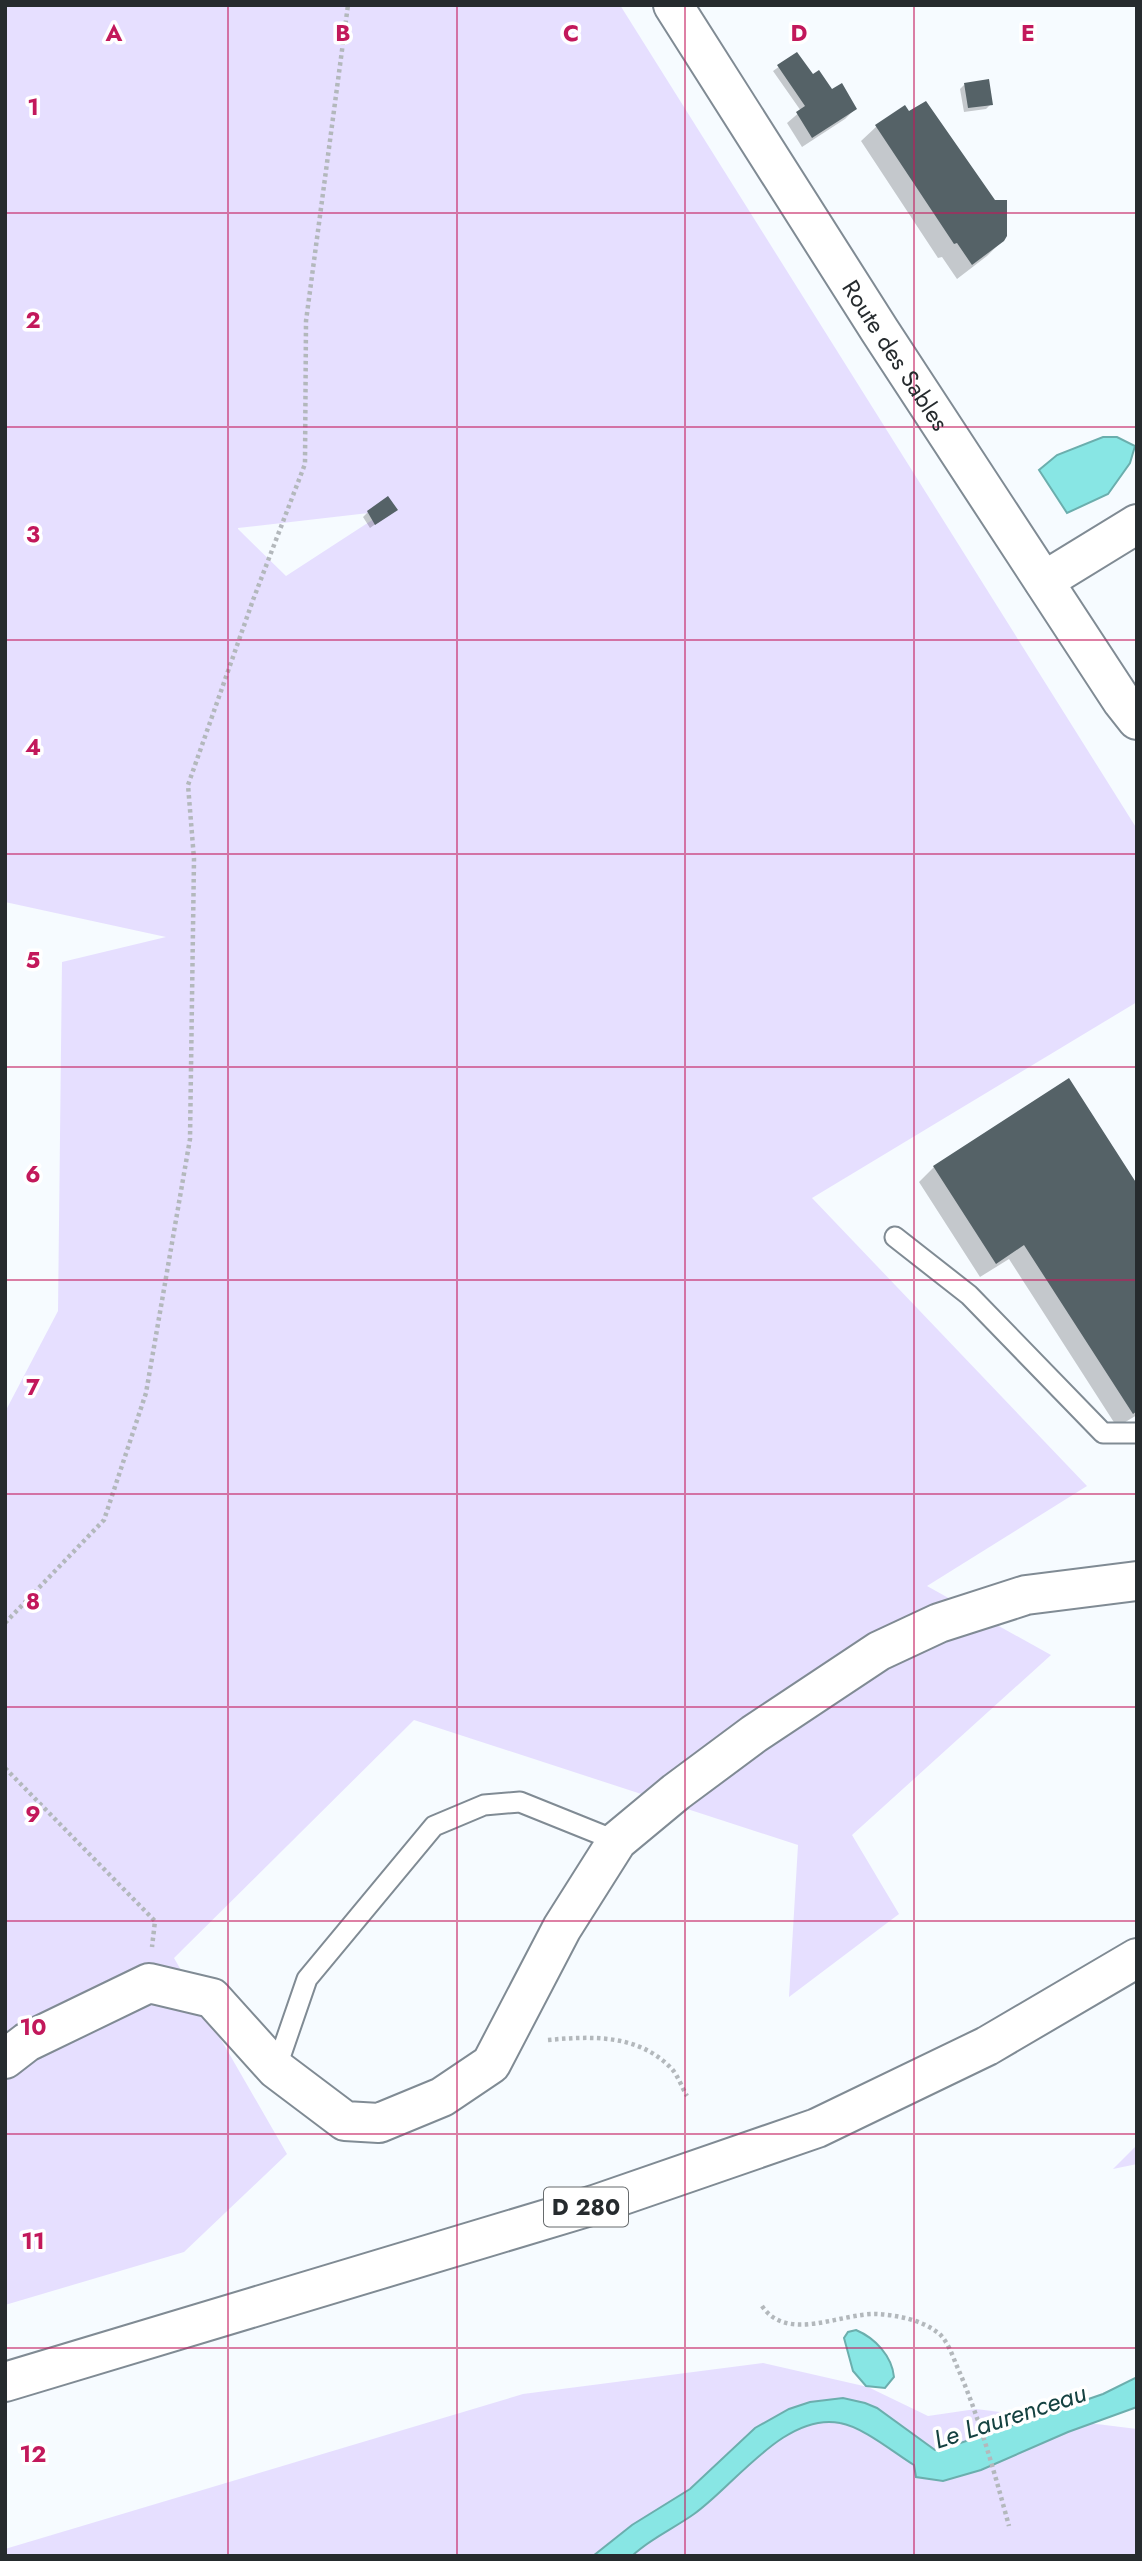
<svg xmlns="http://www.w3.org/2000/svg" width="1142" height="2561" font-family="Jost,sans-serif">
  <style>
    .green { fill: #e6dfff; fill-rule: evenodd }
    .water { fill: #88e6e4; stroke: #6baead; stroke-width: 2 }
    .shadow { fill: #0003 }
    .building { fill: #556267 }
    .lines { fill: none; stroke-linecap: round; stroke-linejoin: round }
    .lane-casing { stroke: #808b94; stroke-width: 23 }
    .street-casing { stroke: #808b94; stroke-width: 42 }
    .secondary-casing { stroke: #808b94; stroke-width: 42 }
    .primary-casing { stroke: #808b94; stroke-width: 42 }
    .path { stroke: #b3b8bc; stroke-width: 4.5; stroke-dasharray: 3.5 3.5; stroke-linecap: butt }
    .lane { stroke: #fff; stroke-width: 19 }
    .street { stroke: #fff; stroke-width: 38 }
    .secondary { stroke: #fff; stroke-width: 38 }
    .primary { stroke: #fff; stroke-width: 38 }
    .grid { fill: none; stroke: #c2185b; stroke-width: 2; stroke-opacity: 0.55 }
    .labels { text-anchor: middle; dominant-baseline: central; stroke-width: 7; stroke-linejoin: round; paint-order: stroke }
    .shield { fill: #fff; stroke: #676b6d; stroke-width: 2 }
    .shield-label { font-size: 23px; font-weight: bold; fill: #262b2e }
    .street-label { font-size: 24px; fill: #262b2e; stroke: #fff }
    .water-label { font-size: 26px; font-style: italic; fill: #154241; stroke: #fff }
    .grid-label { font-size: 23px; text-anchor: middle; font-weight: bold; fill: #c2185b; stroke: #fff; stroke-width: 7; stroke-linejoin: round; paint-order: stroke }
  </style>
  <rect width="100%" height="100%" fill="#f6fbff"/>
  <path class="green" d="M5,5H620L1137,829V1002L812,1198L1087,1486L927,1586L1051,1655L852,1835L899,1914L789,1997L798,1845L414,1720L174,1958L287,2154L184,2252L5,2305V1412L58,1311L62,962L166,937L5,902ZM386,511L286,576L238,529V528Z
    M1137,2145V2164L1113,2169Z
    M763,2363L868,2387L928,2416L976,2409L1137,2429V2556H5V2549L523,2394Z"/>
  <path class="water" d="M1103,437H1117L1135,446L1130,463L1108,494L1067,513L1039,470L1057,455Z
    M856,2330C875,2338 892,2356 894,2377L885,2388L866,2386L853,2371L844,2338L848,2332Z
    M1137,2377V2407L1068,2432L981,2470L943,2481L916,2477L914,2465C893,2452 863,2427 840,2423C785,2412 734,2486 694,2514C673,2529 651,2538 632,2556H593L632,2525L690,2489L755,2428L789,2409L810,2402L843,2398L865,2403L877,2408L935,2450H940L1103,2394Z"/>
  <path class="shadow" d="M797,54L823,95L855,109L845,119L802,147L787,123L801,111L773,71Z
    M964,85L991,104L986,109L964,112L960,89Z
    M908,113L1003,240L987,256L957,279L942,257L938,258L861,141L877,126Z
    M395,510L370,528L363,517L368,512Z
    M934,1167L1137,1187V1415L1117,1427L1009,1259L980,1277L919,1182Z"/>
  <path class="building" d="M797,52L813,74L819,70L832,89L842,83L857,109L812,138L796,112L805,106L777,65Z
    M989,79L993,105L968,108L964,83Z
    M926,101L995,200H1007V236L1004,241L972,265L957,243L954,244L875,125L905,105L909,111Z
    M388,496L398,510L375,525L367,511Z
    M1069,1078L1137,1184V1411L1133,1414L1024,1245L996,1264L933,1166Z"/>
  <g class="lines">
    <defs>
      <path id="lane" d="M895,1237L969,1295L1103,1433H1137
        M276,2069L307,1979L434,1826L484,1805L520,1802L617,1841"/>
      <path id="street" d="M1044,581L1137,524
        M5,2059L27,2042L149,1983L212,1998L276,2069L345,2121L379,2123L442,2097L491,2064L562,1928L617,1841L676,1792L754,1734L879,1651L939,1623L1026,1595L1137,1581"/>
      <g id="secondary">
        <path id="s1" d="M673,5L880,331L1122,701L1137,720"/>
      </g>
      <path id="primary" d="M5,2382L597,2204L817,2128L987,2046L1137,1958"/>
    </defs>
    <use href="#lane" class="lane-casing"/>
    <use href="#street" class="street-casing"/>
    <use href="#secondary" class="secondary-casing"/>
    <use href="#primary" class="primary-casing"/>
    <path class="path" d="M5,1623L104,1520L146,1393L190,1139L194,859L188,785L253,600L305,464L306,321L348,5
      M5,1768L155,1921L152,1947
      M548,2040C592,2036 638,2034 671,2068C678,2075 682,2088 687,2096
      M762,2306C787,2343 840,2313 877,2314C897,2315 921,2320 937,2332C946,2338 952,2354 956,2364C979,2416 994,2471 1009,2526"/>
    <use href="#lane" class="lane"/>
    <use href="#street" class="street"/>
    <use href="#secondary" class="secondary"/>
    <use href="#primary" class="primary"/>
  </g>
  <path class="grid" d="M228,5V2556M457,5V2556M685,5V2556M914,5V2556M5,213H1137M5,427H1137M5,640H1137M5,854H1137M5,1067H1137M5,1280H1137M5,1494H1137M5,1707H1137M5,1921H1137M5,2134H1137M5,2348H1137"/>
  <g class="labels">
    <rect class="shield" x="544" y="2187.5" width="84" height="39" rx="5"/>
    <g class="shield-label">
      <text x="586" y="2207">D 280</text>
    </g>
    <g class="street-label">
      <text stroke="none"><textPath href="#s1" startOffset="415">Route des Sables</textPath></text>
    </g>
    <g class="water-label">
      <text transform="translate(1010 2416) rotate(-18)">Le Laurenceau</text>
    </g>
  </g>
  <g class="grid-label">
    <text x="114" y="41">A</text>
    <text x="343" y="41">B</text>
    <text x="571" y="41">C</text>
    <text x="799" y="41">D</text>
    <text x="1028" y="41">E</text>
    <text x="33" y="115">1</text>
    <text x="33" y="328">2</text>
    <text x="33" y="542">3</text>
    <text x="33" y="755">4</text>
    <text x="33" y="968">5</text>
    <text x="33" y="1182">6</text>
    <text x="33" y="1395">7</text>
    <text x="33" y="1609">8</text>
    <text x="33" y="1822">9</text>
    <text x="33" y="2035">10</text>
    <text x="33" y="2249">11</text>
    <text x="33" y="2462">12</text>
  </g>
  <rect width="1142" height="2561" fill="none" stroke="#262b2e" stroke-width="14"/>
</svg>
